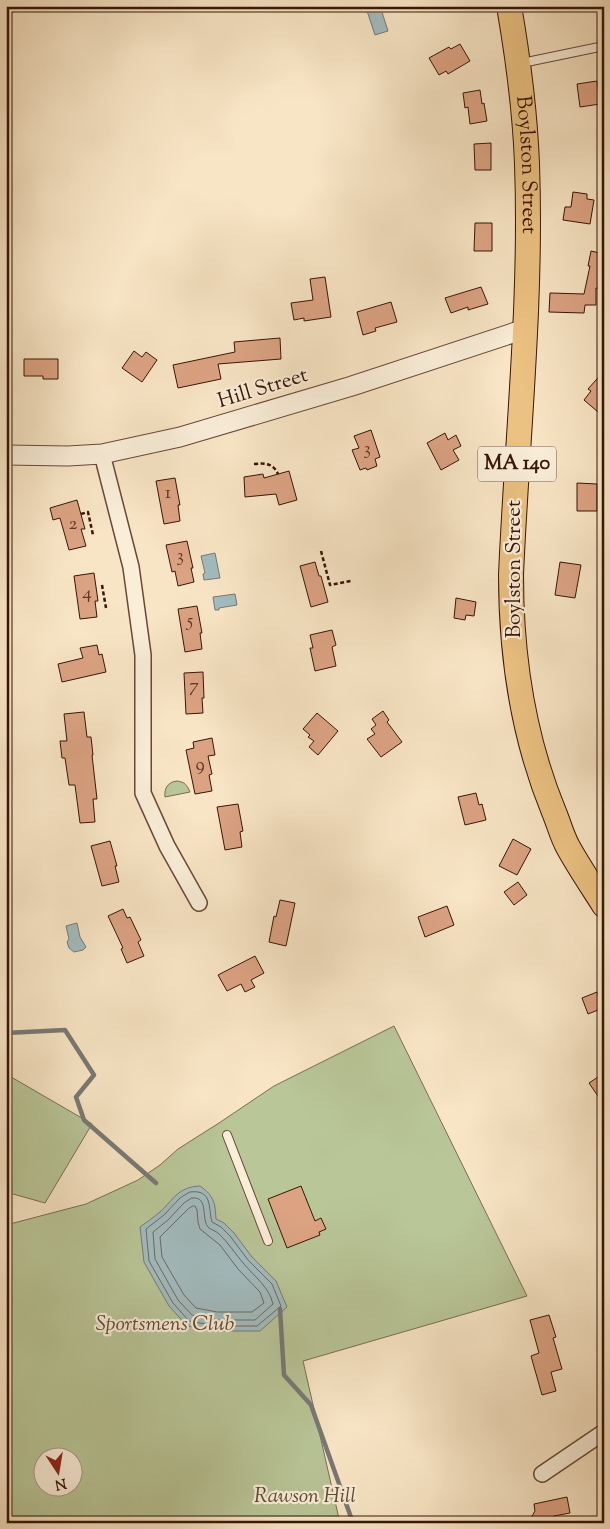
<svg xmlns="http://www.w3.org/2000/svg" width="610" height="1529" font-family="'Sorts Mill Goudy',serif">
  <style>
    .green { fill: #b9c698; stroke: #786e50; fill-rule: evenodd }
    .water { fill: #a2bcbf; stroke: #777975 }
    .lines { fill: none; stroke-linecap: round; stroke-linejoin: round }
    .shore { stroke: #6c6863; stroke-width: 1 }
    .stream { stroke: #777975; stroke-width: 4.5 }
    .building { fill: #dca383; stroke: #371507 }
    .service-casing { stroke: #674936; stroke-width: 10 }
    .minor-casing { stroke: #674936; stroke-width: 18 }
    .tertiary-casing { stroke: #674936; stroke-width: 21 }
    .primary-casing { stroke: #371507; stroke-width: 26 }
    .path { stroke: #371507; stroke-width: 2.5; stroke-dasharray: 4 2.5; stroke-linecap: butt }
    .service { stroke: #faeed9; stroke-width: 8 }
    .minor { stroke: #faeed9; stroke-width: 15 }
    .tertiary { stroke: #faeed9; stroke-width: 19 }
    .primary { stroke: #ecc282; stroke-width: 24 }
    .labels { text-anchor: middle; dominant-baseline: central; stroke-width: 4.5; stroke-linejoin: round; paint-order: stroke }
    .number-label { font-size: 19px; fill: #603826 }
    .shield { fill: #faeed9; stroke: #725646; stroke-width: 1 }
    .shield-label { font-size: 20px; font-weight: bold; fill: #371507 }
    .street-label { font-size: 21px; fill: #371507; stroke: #faeed9 }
    .park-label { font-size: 21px; font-style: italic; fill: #5e4a32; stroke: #faeed9 }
  </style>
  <rect width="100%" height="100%" fill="#f8e5c5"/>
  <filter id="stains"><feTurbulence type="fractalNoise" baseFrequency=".004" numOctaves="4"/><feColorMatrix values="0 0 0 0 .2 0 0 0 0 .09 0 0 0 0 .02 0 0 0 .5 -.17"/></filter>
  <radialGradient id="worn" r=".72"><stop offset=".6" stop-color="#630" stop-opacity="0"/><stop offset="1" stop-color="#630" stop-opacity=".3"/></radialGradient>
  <path class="green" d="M177,781C185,782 187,785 190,792L165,797C164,788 168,782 177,781Z
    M394,1026L527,1296L303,1361L340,1523H6V1225L86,1204L138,1180L160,1165L178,1149L219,1123L274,1086ZM42,1456H72V1486H42Z
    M6,1074L92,1124L45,1203L6,1192Z"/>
  <path class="water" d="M380,6L388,31L375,35L367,11Z
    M215,553L220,578L204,580L203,574L205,573L201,556Z
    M235,594L237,605L219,608V610H215L213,597Z
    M77,923L80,937L86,947L83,950L74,952L69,948L67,942L69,939L66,926Z
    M200,1186C214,1196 215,1202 216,1219L224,1223L234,1233L252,1257L276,1281L287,1307L260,1331H216L187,1326L169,1306L144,1262L140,1227C147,1222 154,1217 160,1212C174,1199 178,1187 200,1186Z"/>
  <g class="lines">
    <path class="shore" d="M190,1192C213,1189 208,1208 212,1222L221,1227L230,1236L248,1260L272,1284L281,1306L257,1326H216L189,1321L173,1303L149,1261L146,1229L164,1215L180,1198Z
      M192,1198C210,1196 200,1220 209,1228C212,1230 216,1231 219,1234C229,1243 235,1254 244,1264C255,1277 269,1287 273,1304L255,1320H217L192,1315L178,1300L155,1259L153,1232L168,1220L184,1203Z
      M193,1206H195L197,1210L198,1222L200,1229L220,1245L238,1269L260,1292L264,1303L252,1312H217L196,1308L184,1295L162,1257L160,1237L188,1209Z"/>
    <path class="stream" d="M6,1033L65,1030L94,1075L76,1097L84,1120L156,1183
      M280,1309L284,1375L311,1405L353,1523"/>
  </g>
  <path class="building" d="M460,44L470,61L448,74L446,71L439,75L429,58L449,47L451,49Z
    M597,81L600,104L580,107L577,84Z
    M480,90L482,104L484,103L487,121L470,124L468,107L465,108L463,93Z
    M491,143V170H475L474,144Z
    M573,192L587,194V199L594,200L590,224L563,220L565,207H571Z
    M475,223H492V251H474Z
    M591,251L604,254V286L602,285V289L596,288V305H585L584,313L549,312L550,293L584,294L590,266H588Z
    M325,277L331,317L304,321V318L294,320L291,303L313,300L310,279Z
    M481,287L488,304L468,310V307L451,313L445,298Z
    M391,302L397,322L375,328L376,331L363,335L357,312Z
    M280,338L281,359L218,364L221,379L178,388L173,365L235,352L234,342Z
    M134,351L142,357L146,352L157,360L142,382L122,368Z
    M24,359H58V379H43V376H24Z
    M604,371V405L598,412L584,400L591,391L588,389Z
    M371,430L380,457L375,459L377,466L367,470L366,468L360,470L352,450L359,448L354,436Z
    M445,433L448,440L456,435L461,446L453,450L459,460L441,470L427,443Z
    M289,471L297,500L279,505L276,494L245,497L244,477L263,474L264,478Z
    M175,478L180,505H178L180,521L164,524L156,481Z
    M577,483L597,484V511H577Z
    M77,500L85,529H81L86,546L69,550L60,518L53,520L50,508Z
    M187,541L193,568H191L194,582L178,586L175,571L172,572L166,545Z
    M315,562L319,576H321L328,602L311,607L300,566Z
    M560,562L581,565L575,598L555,595Z
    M94,573L98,601H95L97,617L80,619L74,576Z
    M456,598L476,602L474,616L466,615L465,620L454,618Z
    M197,606L202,633H200L202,649L185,652L178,609Z
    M332,630L336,645L332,647L336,666L315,671L310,648H313L310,635Z
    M97,645L99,655L102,654L106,672L62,682L58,664L83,658L80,648Z
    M203,672L204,698H202L203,713L186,714L184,673Z
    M383,711L389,720L387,722L402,742L381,757L367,739L375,734L371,729L376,725L372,719Z
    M84,712L87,737H91L93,755H92L97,799H93L95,822L80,823L75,785H69L65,758H62L60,741H67L64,714Z
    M317,713L338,731L318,755L309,747L314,741L308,737L310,735L303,729Z
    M212,738L215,755L208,756L212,774L209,775L212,791L195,794L186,750L194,748L193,742Z
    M476,793L479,805L482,804L486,820L465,825L458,797Z
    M238,804L243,831L240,832L242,847L225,850L217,807Z
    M513,839L531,849L517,875L499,866Z
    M110,841L117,866H115L119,882L102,886L91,846Z
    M518,882L527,895L514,905L504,892Z
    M280,900L295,903L286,946L269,942L274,916L276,917Z
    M447,906L454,925L425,937L418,917Z
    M123,909L127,918L130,917L141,940L138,942L144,956L127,963L121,949L123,948L108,916Z
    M255,956L264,973L251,980L255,987L245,992L241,984L227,991L218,975Z
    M597,992L603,1008L588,1014L582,998Z
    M604,1073V1105L589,1083Z
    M301,1186L315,1221L321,1218L326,1229L319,1232L320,1235L287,1248L268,1199Z
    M549,1315L556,1337L553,1338L562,1369L551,1372L556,1391L542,1395L531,1356L539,1353L530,1320Z
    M567,1497L570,1513L554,1516L555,1523H528L535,1511L534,1504Z"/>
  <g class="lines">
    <defs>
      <path id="service" d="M522,63L604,46
        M227,1135L268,1241"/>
      <path id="minor" d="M102,454L131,567L143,655V793L167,846L199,903
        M542,1474L604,1432"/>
      <path id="tertiary" d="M6,455L68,456L102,454L180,437L352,386L525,329"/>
      <g id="primary">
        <path id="s1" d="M509,6C518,58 525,111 527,164C532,301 517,438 511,575C511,656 523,737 554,812C559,824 562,836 568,847C579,867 592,886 604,905"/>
      </g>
    </defs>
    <use href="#service" class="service-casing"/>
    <use href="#minor" class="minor-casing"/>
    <use href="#tertiary" class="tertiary-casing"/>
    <use href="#primary" class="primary-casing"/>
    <path class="path" d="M254,464C265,463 273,463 278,474
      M81,514L88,512L93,535
      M321,551L330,585L351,581
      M102,585L106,608"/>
    <use href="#service" class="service"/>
    <use href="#minor" class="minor"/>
    <use href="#tertiary" class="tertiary"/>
    <use href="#primary" class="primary"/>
  </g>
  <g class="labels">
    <g class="number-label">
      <text x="367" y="449">3</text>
      <text x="168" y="493">1</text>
      <text x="73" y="524">2</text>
      <text x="180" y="556">3</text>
      <text x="87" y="593">4</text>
      <text x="190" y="621">5</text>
      <text x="194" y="686">7</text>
      <text x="200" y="765">9</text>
    </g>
    <rect class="shield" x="478" y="446.5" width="78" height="35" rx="4"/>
    <g class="shield-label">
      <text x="517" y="464">MA 140</text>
    </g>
    <g class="street-label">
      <text stroke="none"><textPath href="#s1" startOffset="160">Boylston Street</textPath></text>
      <text transform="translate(263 389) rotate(-17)">Hill Street</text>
      <text transform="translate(515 569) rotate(-90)">Boylston Street</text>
    </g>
    <g class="park-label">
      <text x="165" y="1325">Sportsmens Club</text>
      <text x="305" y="1497">Rawson Hill</text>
    </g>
  </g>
  <rect width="610" height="1529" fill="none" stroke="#f8e5c5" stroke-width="25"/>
  <rect x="8" y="8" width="595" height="1514" fill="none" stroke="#371507" stroke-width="2.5"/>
  <rect x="12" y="12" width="585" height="1504" fill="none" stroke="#371507"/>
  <g transform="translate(58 1472) rotate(168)"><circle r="24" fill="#faeed9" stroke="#ac9785"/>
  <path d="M0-4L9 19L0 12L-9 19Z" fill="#8f2418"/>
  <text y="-8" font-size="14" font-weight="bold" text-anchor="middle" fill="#371507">N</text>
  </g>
  <rect width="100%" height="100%" filter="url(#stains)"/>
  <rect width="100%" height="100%" fill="url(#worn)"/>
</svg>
